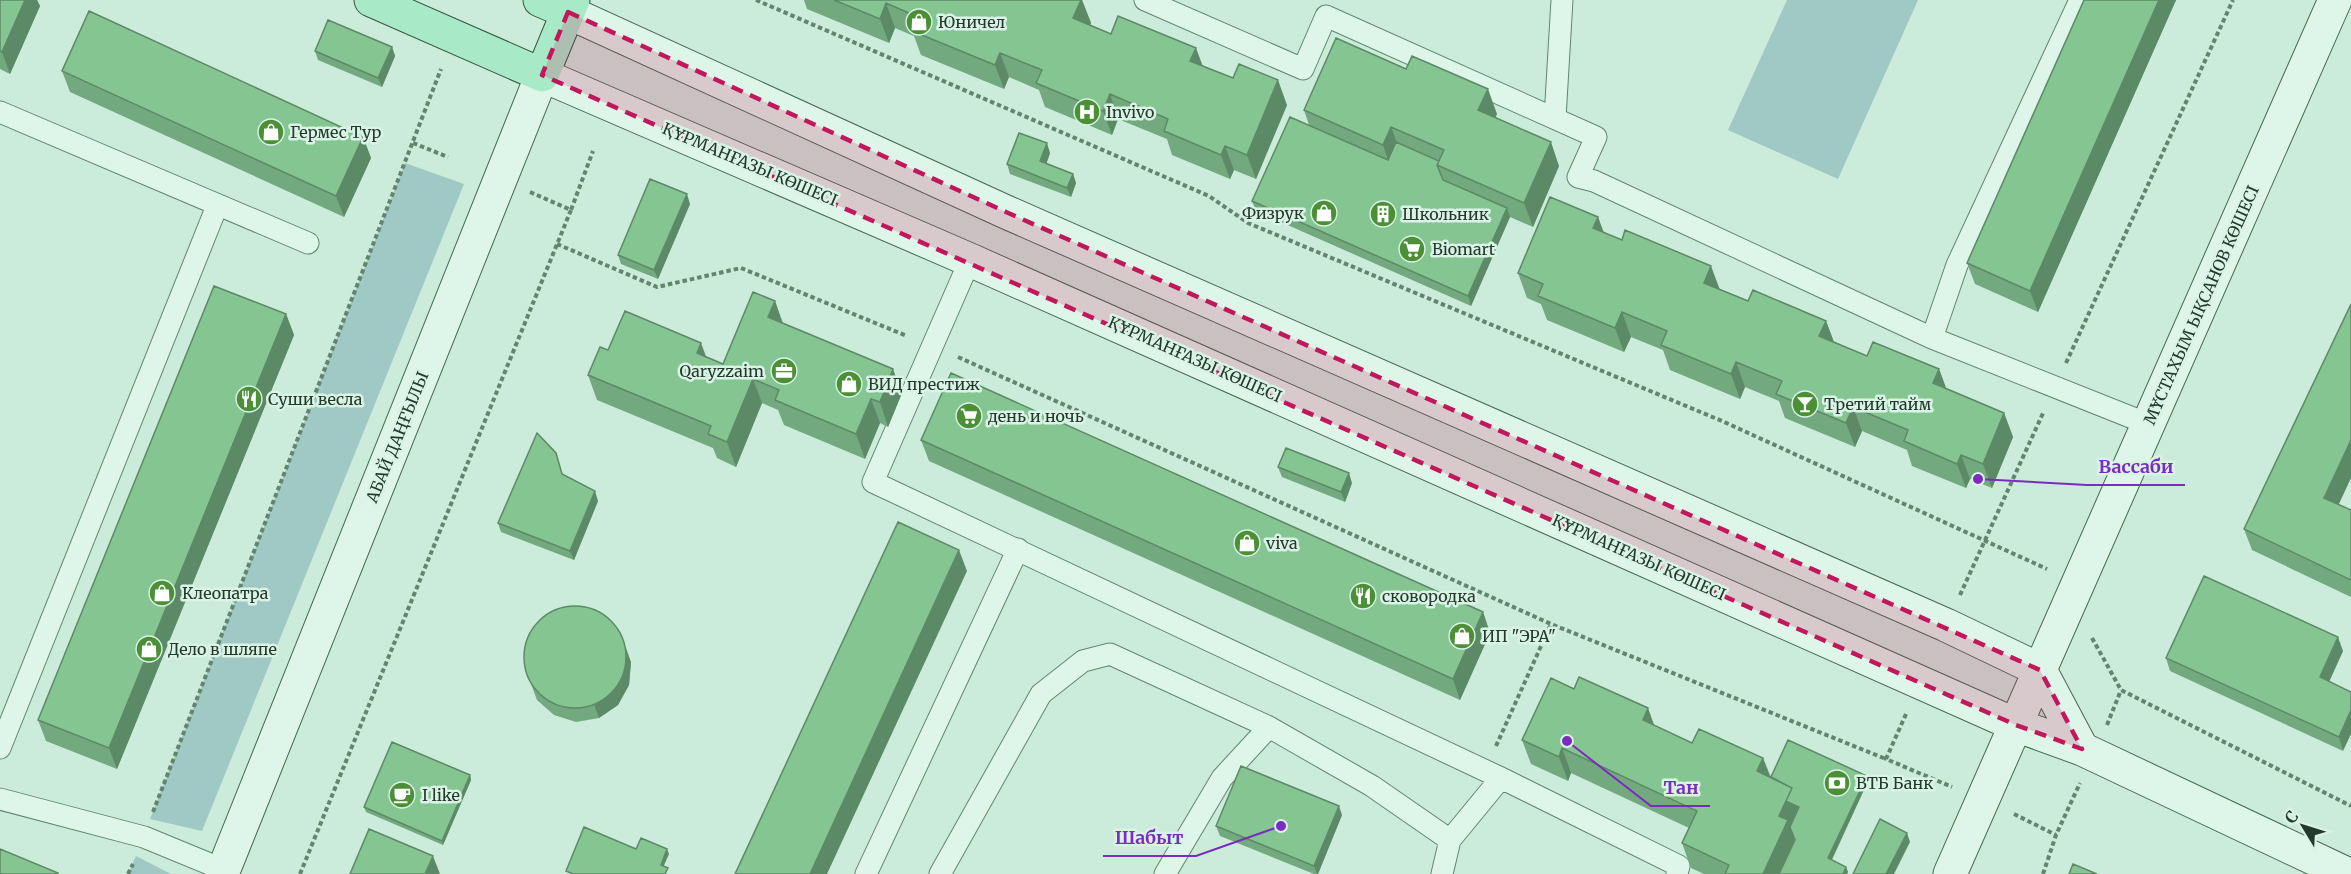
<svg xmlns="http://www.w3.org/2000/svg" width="2351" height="874" font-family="Merriweather,serif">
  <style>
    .green { fill: #a0c8c4 }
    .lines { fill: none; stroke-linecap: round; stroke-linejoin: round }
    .lane-casing { stroke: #61866d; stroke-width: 23 }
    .secondary-casing { stroke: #44694e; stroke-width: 35 }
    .primary-casing { stroke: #34553c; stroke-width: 35 }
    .path { stroke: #61866d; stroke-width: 4; stroke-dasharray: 4.5 3; stroke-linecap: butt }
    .lane { stroke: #def6ea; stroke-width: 21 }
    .secondary { stroke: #def6ea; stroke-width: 33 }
    .primary { stroke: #a8e9c7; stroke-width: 33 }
    .wall { fill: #72a97e }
    .shaded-wall { fill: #5d8a66 }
    .building { fill: #85c592; stroke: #5d8a66; stroke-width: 1.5 }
    .marked { fill: #c2185b; fill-opacity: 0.2; stroke: #c2185b; stroke-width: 4.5; stroke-dasharray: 12 8; stroke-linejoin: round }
    .labels { text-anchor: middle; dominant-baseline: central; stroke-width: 5; stroke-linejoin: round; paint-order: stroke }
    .poi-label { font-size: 16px; fill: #233929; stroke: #daf3e7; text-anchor: start }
    .street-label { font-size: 16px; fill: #233929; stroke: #daf3e7 }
    .leader { fill: none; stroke: #7b2cbf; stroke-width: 2 }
    .callout-dot { fill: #7b2cbf; stroke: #daf3e7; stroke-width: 2 }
    .callout-label { font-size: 18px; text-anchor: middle; font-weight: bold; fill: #7b2cbf; stroke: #daf3e7; stroke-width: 5; stroke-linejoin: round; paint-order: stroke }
  </style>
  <rect width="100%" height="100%" fill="#cbebdb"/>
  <path class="green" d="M1787,0H1918L1838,179L1728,130Z
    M405,163L464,184L202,831L150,819Z
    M136,856L171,874H128Z"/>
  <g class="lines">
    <defs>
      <path id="lane" d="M1145,0L1303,69L1326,16L1596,137L1578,177L1594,181L1932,338
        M2080,0L1957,265L1932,338L2148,424
        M0,112L308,243
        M1555,118L1562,0
        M970,260L873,482L1501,778L1679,866L1677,874
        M0,748L217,206
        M0,799L144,837L224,870
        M866,874L1018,549
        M940,874L1041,694L1083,661L1110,654L1269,727L1372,786L1450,840L1501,778
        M1165,874L1222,778L1269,727
        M1442,874L1450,840"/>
      <path id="secondary" d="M568,12L1006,212L1946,625L2040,670L2082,749
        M222,874L542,75L970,260L2016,725L2082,749L2347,874
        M1950,874L2335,0"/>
      <path id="primary" d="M371,0L542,75L573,0
        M540,0L568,12"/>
    </defs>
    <use href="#lane" class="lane-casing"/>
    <use href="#secondary" class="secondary-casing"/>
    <use href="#primary" class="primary-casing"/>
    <path class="path" d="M756,0L1209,196L1248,223L1722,421L2047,569
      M413,143L448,157
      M530,192L571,210L593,151
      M557,244L657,287L741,268L907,336
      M958,357L1551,624L1886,759
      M2066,363L2233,0
      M1960,595L2044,411
      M2092,638L2121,690L2351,806
      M1906,714L1886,759L1952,787
      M2107,725L2121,690
      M1496,746L1551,624
      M153,812L441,69
      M2014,814L2056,835
      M128,874L133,864
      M300,874L571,210
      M2043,874L2056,835L2080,783"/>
    <use href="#lane" class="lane"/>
    <use href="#secondary" class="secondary"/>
    <use href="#primary" class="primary"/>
  </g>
  <path class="wall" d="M0,0H37L40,6L10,74L0,69Z
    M804,0H1082L1091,23L1090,25L1111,34L1202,66L1287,105L1256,179L1234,170L1230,179L1172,155L1167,139L1118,119L1112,135L1045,107L1039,90L1009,77L1004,89L921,55L914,36L895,28L889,43L807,9Z
    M2084,0H2176L2038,312L1975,284L1967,263Z
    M392,47L395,56L382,87L318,60L315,51Z
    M62,71L363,137L371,158L344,217L70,92Z
    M1304,110L1497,114L1495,117L1559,166L1533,227L1510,217L1471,306L1256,211L1252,201L1309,125Z
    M1050,153L1046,164L1073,174L1076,183L1071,197L1010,174L1007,164Z
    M690,204L658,279L621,264L618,255Z
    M1598,217L1603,232L1719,290L1748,301L1826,321L1834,342L1867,356L1939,369L1946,389L2004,413L2013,437L1992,488L1970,479L1966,488L1912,466L1907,450L1862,431L1855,447L1785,418L1779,401L1745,387L1740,399L1670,370L1663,350L1631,337L1624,352L1547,320L1541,304L1527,298L1518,273Z
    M775,301L783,323L902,393L888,427L880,423L865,459L784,425L778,410L762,403L736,467L717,458L713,448L597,400L588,375L608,350L707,357L723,364Z
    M286,314L294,335L117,769L46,741L38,720Z
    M921,440L1483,612L1490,633L1460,700L929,461Z
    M1278,467L1352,483L1345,502L1282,477Z
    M563,474L598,501L574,560L501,532L498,523Z
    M2338,504L2351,510V597L2252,550L2244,529Z
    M2343,651L2329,681L2343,751L2170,671L2166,658Z
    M631,662L629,685L618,705L599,718L576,722L554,715L537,700L524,665Z
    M1574,689L1692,743L1763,758L1771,777L1868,781L1832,860L1846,867L1848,872L1847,874H1704L1691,868L1682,843L1689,828L1571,773L1568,781L1531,764L1522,740Z
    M470,775L471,780L443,845L366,812L364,807Z
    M1342,815L1318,874H1314L1220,836L1216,826Z"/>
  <path class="shaded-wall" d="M25,0H37L40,6L10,74L2,52Z
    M1081,0H1082L1091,23L1082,43L1073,18Z
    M2159,0H2176L2038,312L2030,291Z
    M886,3L895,28L889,43L880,19Z
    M392,47L395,56L382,87L378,78Z
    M1196,48L1205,72L1190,61Z
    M1000,53L1009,77L1004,89L995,65Z
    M1278,80L1287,105L1256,179L1247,155Z
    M1488,89L1497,114L1487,135L1478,110Z
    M1110,94L1118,119L1112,135L1103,111Z
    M1391,127L1400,151L1391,169L1383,145Z
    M363,137L371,158L344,217L336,196Z
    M1551,142L1559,166L1533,227L1524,203Z
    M1047,143L1050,153L1044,171L1040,161Z
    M1225,146L1234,170L1230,179L1221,155Z
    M1073,174L1076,183L1071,197L1067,188Z
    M687,194L690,204L658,279L654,270Z
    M1507,208L1510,217L1471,306L1468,296Z
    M1598,217L1607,241L1593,228Z
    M1711,266L1720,290L1704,283Z
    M775,301L783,325L768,317Z
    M1622,312L1631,337L1624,352L1615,328Z
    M286,314L294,335L117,769L109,748Z
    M1826,321L1835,345L1819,336Z
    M701,343L710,367L697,353Z
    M1736,362L1745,387L1740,399L1731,374Z
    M893,369L902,393L888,427L880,402Z
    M1939,369L1948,393L1933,383Z
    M753,379L762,403L736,467L727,442Z
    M871,399L880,423L865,459L856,434Z
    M1853,407L1862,431L1855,447L1846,423Z
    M2004,413L2013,437L1992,488L1983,464Z
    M2351,440V478L2332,519L2324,498Z
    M1961,455L1970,479L1966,488L1957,464Z
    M1349,473L1352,483L1345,502L1341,492Z
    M595,491L598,501L574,560L570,551Z
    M959,550L967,571L827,874H810Z
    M1483,612L1490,633L1460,700L1453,679Z
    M2338,637L2343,651L2325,691L2320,677Z
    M626,648L631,662L629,685L618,705L599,718L594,704Z
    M1648,708L1657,733L1643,720Z
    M2351,710V734L2343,751L2339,737Z
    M1562,748L1571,773L1568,781L1559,757Z
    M1763,758L1772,783L1757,771Z
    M470,775L471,780L443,845L442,841Z
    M1867,776L1868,781L1830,863L1828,858Z
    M1792,788L1801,812L1797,845L1783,874H1763L1779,816Z
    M1339,806L1342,815L1318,874H1317L1314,866Z
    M1907,833L1910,842L1894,874H1886Z
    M667,849L669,854L662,870L661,865Z
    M433,856L440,874H425Z
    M1846,867L1848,872L1847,874H1843Z"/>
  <path class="building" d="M0,0H25L2,52L0,51Z
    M834,0H1081L1073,18L1111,34L1118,16L1196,48L1190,61L1233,78L1239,64L1278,80L1247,155L1225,146L1221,155L1164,131L1168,119L1110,94L1103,111L1036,83L1042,70L1000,53L995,65L912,31L918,17L886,3L880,19Z
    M2084,0H2159L2030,291L1967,263Z
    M89,11L363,137L336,196L62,71Z
    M328,20L392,47L378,78L315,51Z
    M1336,38L1406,69L1412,56L1488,89L1478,110L1551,142L1524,203L1437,165L1444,150L1391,127L1383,145L1304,110Z
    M1290,117L1388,160L1396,142L1439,161L1437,165L1443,180L1507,208L1468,296L1252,201Z
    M1019,133L1047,143L1040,161L1073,174L1067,188L1007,164Z
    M650,179L687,194L654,270L618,255Z
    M1550,197L1598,217L1593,228L1622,240L1625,230L1711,266L1704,283L1748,301L1753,290L1826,321L1819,336L1867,356L1873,342L1939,369L1933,383L2004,413L1983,464L1961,455L1957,464L1904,441L1908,430L1853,407L1846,423L1776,394L1782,381L1736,362L1731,374L1661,345L1667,331L1622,312L1615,328L1538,296L1543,284L1518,273Z
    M214,286L286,314L109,748L38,720Z
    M753,292L775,301L768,317L893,369L880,402L871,399L856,434L775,400L779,390L753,379L727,442L708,434L711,426L588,375L600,347L608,350L625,311L701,343L697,353L723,364Z
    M2351,304V440L2324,498L2351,510V580L2244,529Z
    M951,373L1483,612L1453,679L921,440Z
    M537,433L556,453L562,474L595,491L570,551L498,523Z
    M1286,448L1349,473L1341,492L1278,467Z
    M898,522L959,550L810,874H735Z
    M2204,576L2338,637L2320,677L2351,692V710L2339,737L2166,658Z
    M524 657a51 51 0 1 1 102 0a51 51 0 1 1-102 0Z
    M1579,677L1648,708L1643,720L1692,743L1699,729L1763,758L1757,771L1792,788L1779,816L1788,820L1763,874H1725L1729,865L1682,843L1697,811L1562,748L1559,757L1522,740L1551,678L1574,689Z
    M1788,740L1867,776L1828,858L1846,867L1843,874H1779L1795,840L1790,827L1799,807L1786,801L1792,788L1771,777Z
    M392,742L470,775L442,841L364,807Z
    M1241,766L1339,806L1314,866L1216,826Z
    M1880,819L1907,833L1886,874H1853Z
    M584,827L636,849L641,838L667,849L661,865L668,868L665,874H573L566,871Z
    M369,829L433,856L425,874H350Z
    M0,849L58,873V874H0Z
    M2073,864L2097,874H2069Z"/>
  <path class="marked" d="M568,12L1006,212L2040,670L2082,749L2016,725L542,75Z"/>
  <defs>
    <symbol id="shop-disc" viewBox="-11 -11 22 22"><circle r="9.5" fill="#4b9037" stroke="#daf3e7"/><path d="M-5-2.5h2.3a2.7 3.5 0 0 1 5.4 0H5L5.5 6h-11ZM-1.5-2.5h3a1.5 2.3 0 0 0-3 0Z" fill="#fff"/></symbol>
    <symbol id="hospital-disc" viewBox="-11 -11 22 22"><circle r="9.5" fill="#4b9037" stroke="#daf3e7"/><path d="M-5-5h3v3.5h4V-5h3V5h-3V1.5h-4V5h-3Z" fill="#fff"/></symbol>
    <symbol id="building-disc" viewBox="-11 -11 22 22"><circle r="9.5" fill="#4b9037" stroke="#daf3e7"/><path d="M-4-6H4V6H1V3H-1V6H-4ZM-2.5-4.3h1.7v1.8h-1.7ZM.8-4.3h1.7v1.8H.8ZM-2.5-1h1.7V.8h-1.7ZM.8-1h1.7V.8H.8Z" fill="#fff"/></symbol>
    <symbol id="supermarket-disc" viewBox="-11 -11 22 22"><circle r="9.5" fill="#4b9037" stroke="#daf3e7"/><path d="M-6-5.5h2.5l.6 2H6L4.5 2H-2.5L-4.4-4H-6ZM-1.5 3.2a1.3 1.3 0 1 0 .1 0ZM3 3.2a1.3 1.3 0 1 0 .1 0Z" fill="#fff"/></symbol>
    <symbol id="office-disc" viewBox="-11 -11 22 22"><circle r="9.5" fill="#4b9037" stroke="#daf3e7"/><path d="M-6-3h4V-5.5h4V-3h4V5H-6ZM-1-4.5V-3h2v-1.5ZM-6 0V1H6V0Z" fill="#fff"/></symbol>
    <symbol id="restaurant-disc" viewBox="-11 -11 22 22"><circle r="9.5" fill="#4b9037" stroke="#daf3e7"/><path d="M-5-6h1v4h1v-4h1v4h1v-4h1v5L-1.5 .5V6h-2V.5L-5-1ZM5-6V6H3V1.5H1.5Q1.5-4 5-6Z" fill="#fff"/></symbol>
    <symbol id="bar-disc" viewBox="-11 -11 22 22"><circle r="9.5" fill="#4b9037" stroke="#daf3e7"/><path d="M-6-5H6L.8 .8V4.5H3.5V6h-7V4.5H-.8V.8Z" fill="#fff"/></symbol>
    <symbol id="bank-disc" viewBox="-11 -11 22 22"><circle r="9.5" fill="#4b9037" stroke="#daf3e7"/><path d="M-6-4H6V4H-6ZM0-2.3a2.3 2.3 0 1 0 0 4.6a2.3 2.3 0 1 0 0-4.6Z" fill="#fff"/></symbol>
    <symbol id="cafe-disc" viewBox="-11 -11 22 22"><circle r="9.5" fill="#4b9037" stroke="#daf3e7"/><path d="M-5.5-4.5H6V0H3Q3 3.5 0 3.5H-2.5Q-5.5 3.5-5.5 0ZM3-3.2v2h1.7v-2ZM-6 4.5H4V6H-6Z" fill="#fff"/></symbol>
  </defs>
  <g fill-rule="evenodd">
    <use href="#shop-disc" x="904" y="7" width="30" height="30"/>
    <use href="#hospital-disc" x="1072" y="97" width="30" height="30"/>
    <use href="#shop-disc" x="256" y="117" width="30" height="30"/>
    <use href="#shop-disc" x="1309" y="198" width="30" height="30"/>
    <use href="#building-disc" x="1368" y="199" width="30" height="30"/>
    <use href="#supermarket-disc" x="1397" y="234" width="30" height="30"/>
    <use href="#office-disc" x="769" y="356" width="30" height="30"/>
    <use href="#shop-disc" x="834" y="369" width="30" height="30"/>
    <use href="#restaurant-disc" x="234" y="384" width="30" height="30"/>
    <use href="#bar-disc" x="1790" y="389" width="30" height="30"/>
    <use href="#supermarket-disc" x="954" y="401" width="30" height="30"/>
    <use href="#shop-disc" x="1232" y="528" width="30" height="30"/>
    <use href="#shop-disc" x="147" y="578" width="30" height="30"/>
    <use href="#restaurant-disc" x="1348" y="581" width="30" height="30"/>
    <use href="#shop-disc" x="1447" y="621" width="30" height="30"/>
    <use href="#shop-disc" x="134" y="634" width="30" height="30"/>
    <use href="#bank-disc" x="1822" y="768" width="30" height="30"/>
    <use href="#cafe-disc" x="387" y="780" width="30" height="30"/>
  </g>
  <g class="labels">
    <g class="poi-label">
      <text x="938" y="22">Юничел</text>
      <text x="1106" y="112">Invivo</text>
      <text x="290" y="132">Гермес Тур</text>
      <text x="1304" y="213" text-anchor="end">Физрук</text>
      <text x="1402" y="214">Школьник</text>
      <text x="1432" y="249">Biomart</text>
      <text x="764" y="371" text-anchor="end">Qaryzzaim</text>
      <text x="868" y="384">ВИД престиж</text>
      <text x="268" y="399">Суши весла</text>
      <text x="1824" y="404">Третий тайм</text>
      <text x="988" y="416">день и ночь</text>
      <text x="1266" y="543">viva</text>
      <text x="182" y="593">Клеопатра</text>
      <text x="1382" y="596">сковородка</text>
      <text x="1482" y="636">ИП "ЭРА"</text>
      <text x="168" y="649">Дело в шляпе</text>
      <text x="1856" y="783">ВТБ Банк</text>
      <text x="422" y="795">I like</text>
    </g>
    <g class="street-label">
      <text transform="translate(750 164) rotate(23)">ҚҰРМАНҒАЗЫ КӨШЕСІ</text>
      <text transform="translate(2201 305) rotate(-66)">МҰСТАХЫМ ЫҚСАНОВ КӨШЕСІ</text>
      <text transform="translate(1195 359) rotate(24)">ҚҰРМАНҒАЗЫ КӨШЕСІ</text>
      <text transform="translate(397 437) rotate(-68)">АБАЙ ДАҢҒЫЛЫ</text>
      <text transform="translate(1639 557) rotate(24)">ҚҰРМАНҒАЗЫ КӨШЕСІ</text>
    </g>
  </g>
  <path class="leader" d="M1978 479L2087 485H2185M1567 741L1651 806H1710M1281 826L1196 856H1103"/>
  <g class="callout-dot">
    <circle cx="1978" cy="479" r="6"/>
    <circle cx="1567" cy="741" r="6"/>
    <circle cx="1281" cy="826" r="6"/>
  </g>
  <g class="callout-label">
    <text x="2136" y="473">Вассаби</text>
    <text x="1681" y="794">Тан</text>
    <text x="1149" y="844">Шабыт</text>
  </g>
  <g transform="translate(2303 826) rotate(308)" stroke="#daf3e7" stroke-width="4.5" paint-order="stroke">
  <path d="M0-4.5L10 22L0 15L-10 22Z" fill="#233929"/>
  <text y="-9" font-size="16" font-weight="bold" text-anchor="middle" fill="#233929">С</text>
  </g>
</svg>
